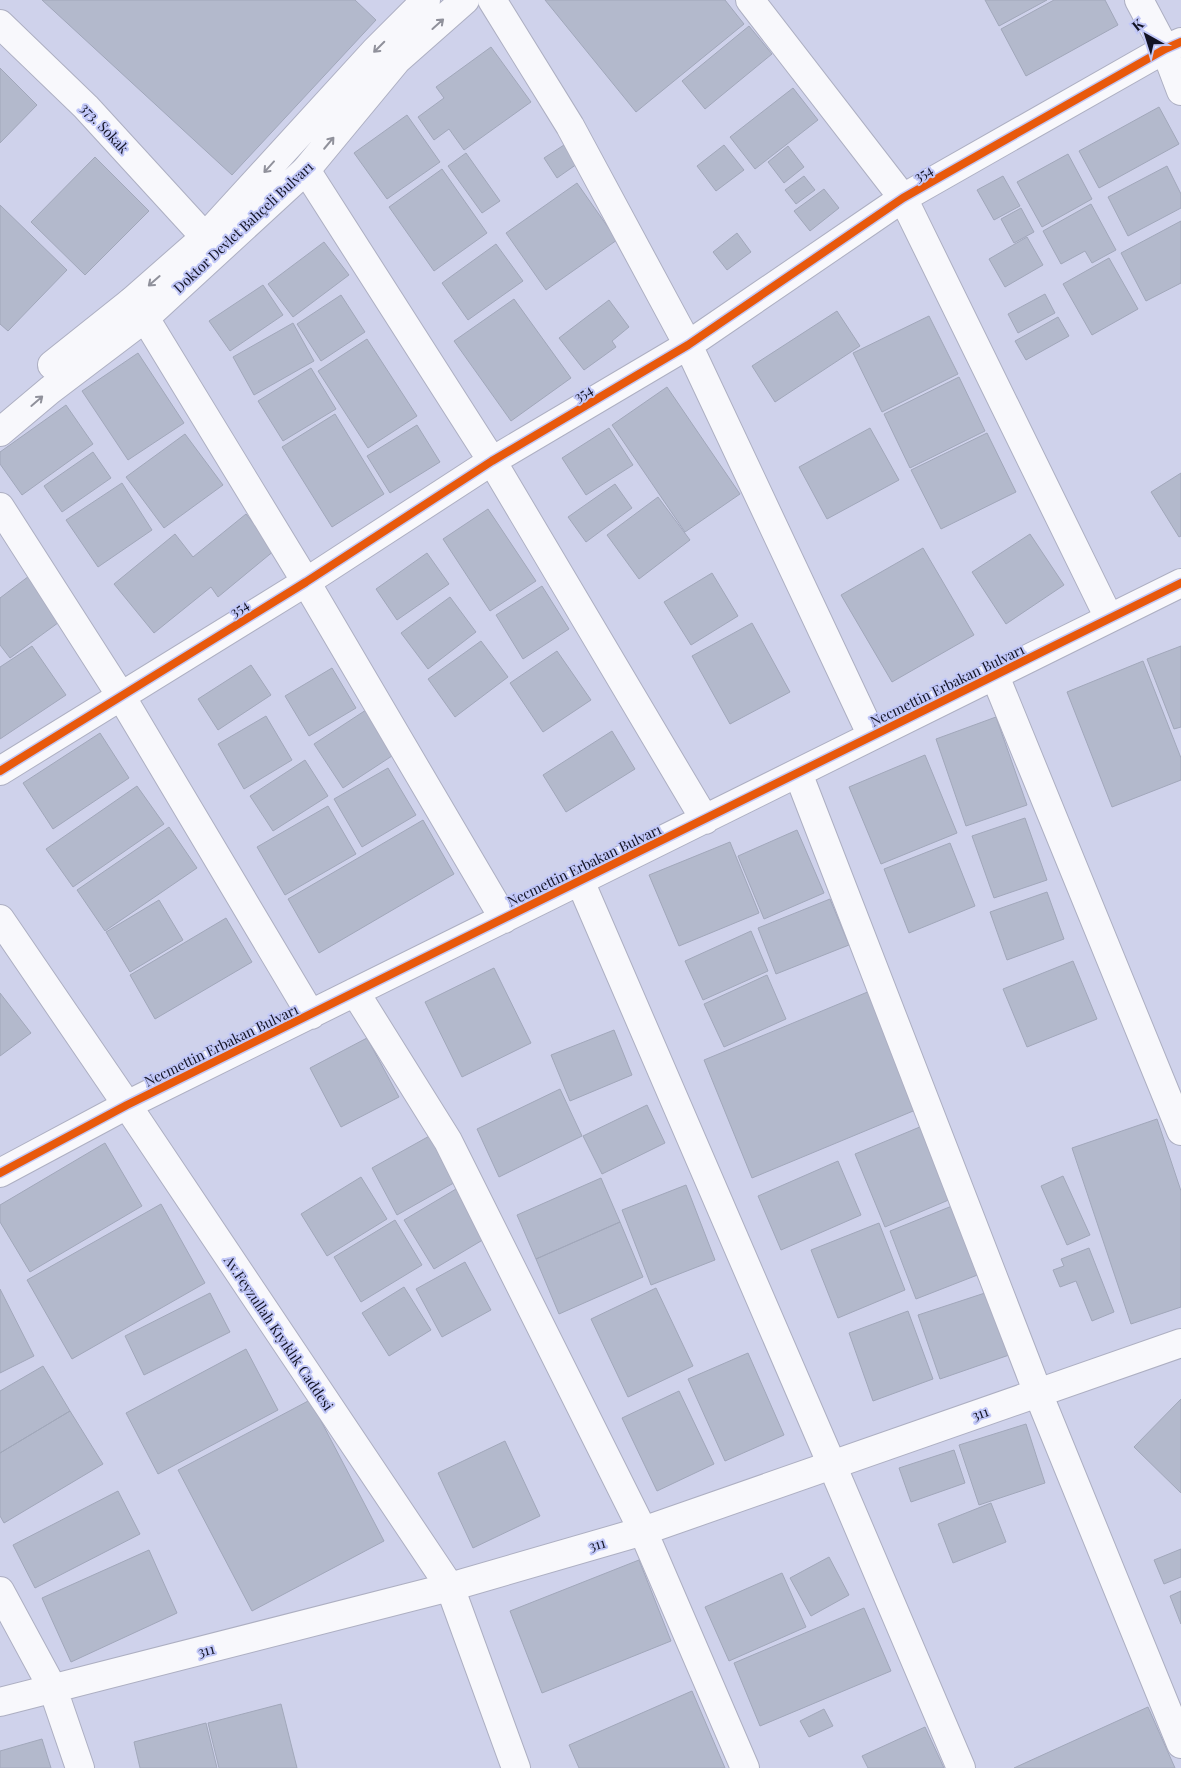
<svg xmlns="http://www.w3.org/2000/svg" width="1181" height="1768" font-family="'Playfair Display',serif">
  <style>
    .building { fill: #b3b9cc; stroke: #a1a7ba }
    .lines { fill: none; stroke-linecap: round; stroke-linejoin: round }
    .minor-casing { stroke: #adafc2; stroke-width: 30 }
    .tertiary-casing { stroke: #adafc2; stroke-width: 30 }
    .minor { stroke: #f8f8fc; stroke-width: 28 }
    .tertiary { stroke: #f8f8fc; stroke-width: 28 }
    .cycleway-casing { stroke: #c2c8f8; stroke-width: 11 }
    .cycleway { stroke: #e8590c; stroke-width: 8 }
    .oneway { stroke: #90919b }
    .labels { text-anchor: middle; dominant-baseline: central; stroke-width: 4; stroke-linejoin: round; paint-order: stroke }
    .street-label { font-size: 14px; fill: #121324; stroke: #c2c8f8 }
  </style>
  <rect width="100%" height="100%" fill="#cfd2eb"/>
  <path class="building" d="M42,0H355L376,20L232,175Z
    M545,0H725L744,24L636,112Z
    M985,0H1047L999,26Z
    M1054,0H1105L1118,25L1026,76L1001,29Z
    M749,26L772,54L705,109L682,81Z
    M491,47L531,102L464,150L449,129L434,140L418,117L444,98L436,87Z
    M0,68L37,105L0,143Z
    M793,88L818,120L755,169L730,137Z
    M1159,107L1179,144L1099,188L1079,151Z
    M407,115L440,162L387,199L354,153Z
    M564,145L577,164L557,178L544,158Z
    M724,145L744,170L716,191L697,166Z
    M788,146L804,167L784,183L768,162Z
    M466,153L500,201L482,213L448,166Z
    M1068,154L1092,199L1042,227L1017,182Z
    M95,157L149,211L85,275L31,222Z
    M1167,166L1181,194V208L1128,236L1108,197Z
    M442,169L487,233L434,271L389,207Z
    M804,176L815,190L796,204L785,190Z
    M1003,176L1020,206L994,220L977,190Z
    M577,183L617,240L546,290L506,233Z
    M824,189L839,208L810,231L794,211Z
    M1091,204L1116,250L1092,263L1085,251L1061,264L1043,231Z
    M0,205L67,270L8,331L0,324Z
    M1021,208L1034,232L1014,243L1001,219Z
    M1181,221V283L1146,301L1121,253Z
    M737,233L751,252L727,270L713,252Z
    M1027,237L1043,265L1005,287L989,259Z
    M324,242L349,275L293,317L268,284Z
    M496,244L523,281L468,320L442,283Z
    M1109,258L1138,309L1092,335L1063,284Z
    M263,285L283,315L230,351L209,321Z
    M1045,294L1055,313L1018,333L1008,314Z
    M341,295L365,332L321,361L297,324Z
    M514,299L571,378L511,421L454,341Z
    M609,300L629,327L612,341L616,347L584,370L559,338Z
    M837,311L860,346L775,402L752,366Z
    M929,316L958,374L882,412L853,353Z
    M1058,317L1069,336L1026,360L1015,341Z
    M293,323L314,361L254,395L233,357Z
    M367,339L417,416L368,448L318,371Z
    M138,353L184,423L128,460L82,391Z
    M311,368L336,409L283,441L258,401Z
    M959,377L985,431L910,468L884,414Z
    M667,387L740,494L685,532L612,425Z
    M66,405L93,444L22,495L0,464V452Z
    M335,414L384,494L332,527L282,447Z
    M417,425L440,462L390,493L367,456Z
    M609,428L633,465L586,495L562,458Z
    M870,428L899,480L827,519L799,467Z
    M987,433L1016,492L941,529L911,470Z
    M185,434L223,485L164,528L126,477Z
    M93,452L111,478L62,512L44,486Z
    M1181,473V536L1179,537L1151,492Z
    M122,483L152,530L98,567L66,520Z
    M615,484L632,508L586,542L568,517Z
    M658,497L690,540L639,579L607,535Z
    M488,509L536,581L490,611L443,539Z
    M246,514L275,550L218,597L211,587L154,633L114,584L175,534L193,557Z
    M1030,534L1064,585L1006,624L972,572Z
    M923,548L974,635L892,682L841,595Z
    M427,553L449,584L397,620L376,589Z
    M33,573L66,617L10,658L0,645V598Z
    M712,573L738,616L691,645L664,602Z
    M542,586L569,629L523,659L496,615Z
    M450,597L476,632L428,669L401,633Z
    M752,623L790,692L730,724L692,656Z
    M481,641L508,677L455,717L428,679Z
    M32,646L66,695L0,739V667Z
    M1181,646V727L1174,729L1147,659Z
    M557,651L591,700L543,732L510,683Z
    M1143,661L1181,758V780L1112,807L1067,692Z
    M251,665L271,695L218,730L198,699Z
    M332,668L356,708L309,736L285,696Z
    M366,710L395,754L343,788L314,744Z
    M266,716L292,760L244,789L218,744Z
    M996,717L1027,805L966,826L936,739Z
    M612,731L635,769L566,812L543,775Z
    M100,733L129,778L53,829L23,783Z
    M925,755L957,833L881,864L849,787Z
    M305,760L328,796L273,831L250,796Z
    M388,768L416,815L362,847L334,799Z
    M137,786L164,824L73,887L46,849Z
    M328,806L356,854L285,895L257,847Z
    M1025,818L1047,880L994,898L972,836Z
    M423,820L454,874L319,953L288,899Z
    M169,827L197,868L105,931L77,890Z
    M797,830L824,893L764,919L738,856Z
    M730,842L759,913L679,946L649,875Z
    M950,843L975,906L909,933L884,869Z
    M1047,892L1064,939L1007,960L990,912Z
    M830,899L849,945L776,974L758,928Z
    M159,900L183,940L130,972L106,932Z
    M226,918L252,962L155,1019L130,975Z
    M751,931L768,971L703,1000L685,961Z
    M1073,961L1097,1019L1027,1047L1003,989Z
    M494,968L531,1043L462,1077L425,1002Z
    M767,975L786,1019L724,1047L704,1004Z
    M870,991L918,1109L752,1178L704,1060Z
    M0,993L31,1033L0,1056Z
    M614,1030L632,1075L570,1101L551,1055Z
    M367,1038L399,1097L341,1127L310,1068Z
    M560,1089L582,1136L499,1177L477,1129Z
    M647,1105L665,1143L602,1174L583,1136Z
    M1157,1119L1181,1191V1307L1131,1324L1072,1148Z
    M927,1124L958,1196L885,1227L855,1154Z
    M433,1134L459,1180L397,1215L372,1168Z
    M105,1143L142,1206L30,1272L0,1222V1205Z
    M838,1161L861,1215L781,1250L758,1196Z
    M1063,1176L1090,1235L1067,1245L1041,1186Z
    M361,1177L387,1219L327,1256L301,1214Z
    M601,1178L620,1222L536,1259L517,1215Z
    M686,1185L715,1260L651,1285L622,1210Z
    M456,1189L486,1238L434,1269L404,1220Z
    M161,1204L205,1283L72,1359L27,1280Z
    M952,1206L980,1274L916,1299L890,1231Z
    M395,1220L422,1265L361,1302L334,1257Z
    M620,1222L643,1277L559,1314L536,1259Z
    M879,1223L905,1290L838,1318L811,1250Z
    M1089,1248L1114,1312L1092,1321L1076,1281L1060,1287L1053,1270L1064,1266L1061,1259Z
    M465,1262L491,1310L442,1337L416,1289Z
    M404,1287L431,1330L389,1356L362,1313Z
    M656,1288L693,1366L628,1397L591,1319Z
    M0,1289L34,1356L0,1373Z
    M991,1291L1012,1354L940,1379L918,1315Z
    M210,1293L230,1332L144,1375L125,1336Z
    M908,1311L933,1379L873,1401L849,1333Z
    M246,1349L278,1410L158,1474L126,1413Z
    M748,1353L784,1435L725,1461L688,1379Z
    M43,1366L70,1411L0,1453V1391Z
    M679,1391L714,1464L657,1491L622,1418Z
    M1181,1399V1493L1134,1447Z
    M310,1400L384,1541L252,1611L178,1470Z
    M70,1411L103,1464L4,1523L0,1516V1453Z
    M1026,1424L1045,1483L979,1505L959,1445Z
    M505,1441L540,1516L473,1548L438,1473Z
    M954,1450L965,1483L911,1502L899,1468Z
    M118,1491L140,1534L35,1588L13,1545Z
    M991,1503L1006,1542L953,1563L938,1524Z
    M1181,1549V1577L1164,1584L1154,1560Z
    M149,1550L177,1613L71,1662L42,1598Z
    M829,1557L849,1595L811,1616L790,1578Z
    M639,1560L671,1641L542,1693L510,1611Z
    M782,1573L806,1627L729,1661L705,1607Z
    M1181,1591V1624L1170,1596Z
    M864,1608L891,1671L760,1726L734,1663Z
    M692,1691L725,1768H579L569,1745Z
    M281,1704L297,1768H219L208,1723Z
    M1148,1707L1175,1768H1014Z
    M824,1709L833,1726L809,1737L800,1721Z
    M206,1723L217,1768H140L134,1742Z
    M925,1727L944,1768H868L862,1756Z
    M42,1739L51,1768H0V1751Z"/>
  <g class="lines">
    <defs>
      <path id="minor" d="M492,0L570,126L688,345L872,736
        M750,0L903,198L1109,618
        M1139,0L1165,49L1181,91
        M0,24L86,107L205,237
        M306,170L492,461L705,820
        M131,302L145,318L306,582L504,919
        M0,507L121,696L311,1015
        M995,676L1181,1131
        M0,771L306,582L492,461L688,345L903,198L1165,49L1181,42
        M798,773L1038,1393L1181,1744
        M580,881L832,1465L961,1768
        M355,992L448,1141L643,1531L745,1768
        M0,1173L127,1105L1181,583
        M0,1591L53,1689L80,1768
        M0,1702L450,1587L643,1531L1181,1343"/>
      <path id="tertiary" d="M52,365L131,302L205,237L375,51L426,0
        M0,432L50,390L145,318L306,170L397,60L465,0
        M0,919L127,1105L450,1587L516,1768"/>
    </defs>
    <use href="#minor" class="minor-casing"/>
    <use href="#tertiary" class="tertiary-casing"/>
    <use href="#minor" class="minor"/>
    <use href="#tertiary" class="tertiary"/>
    <defs>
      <path id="cycleway" d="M0,771L306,582L492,461L688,345L903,198L1165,49L1181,42
        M0,1173L127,1105L1181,583"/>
    </defs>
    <use href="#cycleway" class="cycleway-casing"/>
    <use href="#cycleway" class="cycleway"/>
  </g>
  <defs><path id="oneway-shaft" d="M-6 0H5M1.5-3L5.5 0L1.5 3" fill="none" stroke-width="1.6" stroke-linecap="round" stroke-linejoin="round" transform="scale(1.25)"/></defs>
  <g class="oneway">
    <use href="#oneway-shaft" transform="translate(438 24) rotate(-42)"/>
    <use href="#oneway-shaft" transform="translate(379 47) rotate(135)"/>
    <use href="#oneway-shaft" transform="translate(329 143) rotate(-50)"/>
    <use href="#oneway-shaft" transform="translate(269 167) rotate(132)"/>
    <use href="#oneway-shaft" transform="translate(154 281) rotate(139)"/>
    <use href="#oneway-shaft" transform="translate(37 401) rotate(-41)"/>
  </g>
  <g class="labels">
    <g class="street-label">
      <text transform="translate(105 128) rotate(47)">373. Sokak</text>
      <text transform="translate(923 173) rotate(-30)">354</text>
      <text transform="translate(243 227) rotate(-43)">Doktor Devlet Bahçeli Bulvarı</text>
      <text transform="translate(583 393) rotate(-31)">354</text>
      <text transform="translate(239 608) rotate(-32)">354</text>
      <text transform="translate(947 685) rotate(-26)">Necmettin Erbakan Bulvarı</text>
      <text transform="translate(584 865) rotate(-26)">Necmettin Erbakan Bulvarı</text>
      <text transform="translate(221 1045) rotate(-26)">Necmettin Erbakan Bulvarı</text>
      <text transform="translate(279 1333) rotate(56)">Av.Feyzullah Kıyıklık Caddesi</text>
      <text transform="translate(980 1413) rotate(-19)">311</text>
      <text transform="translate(597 1544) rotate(-16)">311</text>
      <text transform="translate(206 1650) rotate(-14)">311</text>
    </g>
  </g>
  <g transform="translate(1146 35) rotate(321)" stroke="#c2c8f8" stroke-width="4" paint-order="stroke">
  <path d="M0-4L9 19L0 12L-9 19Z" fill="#121324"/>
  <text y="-8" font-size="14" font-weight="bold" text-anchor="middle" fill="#121324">K</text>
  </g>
</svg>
